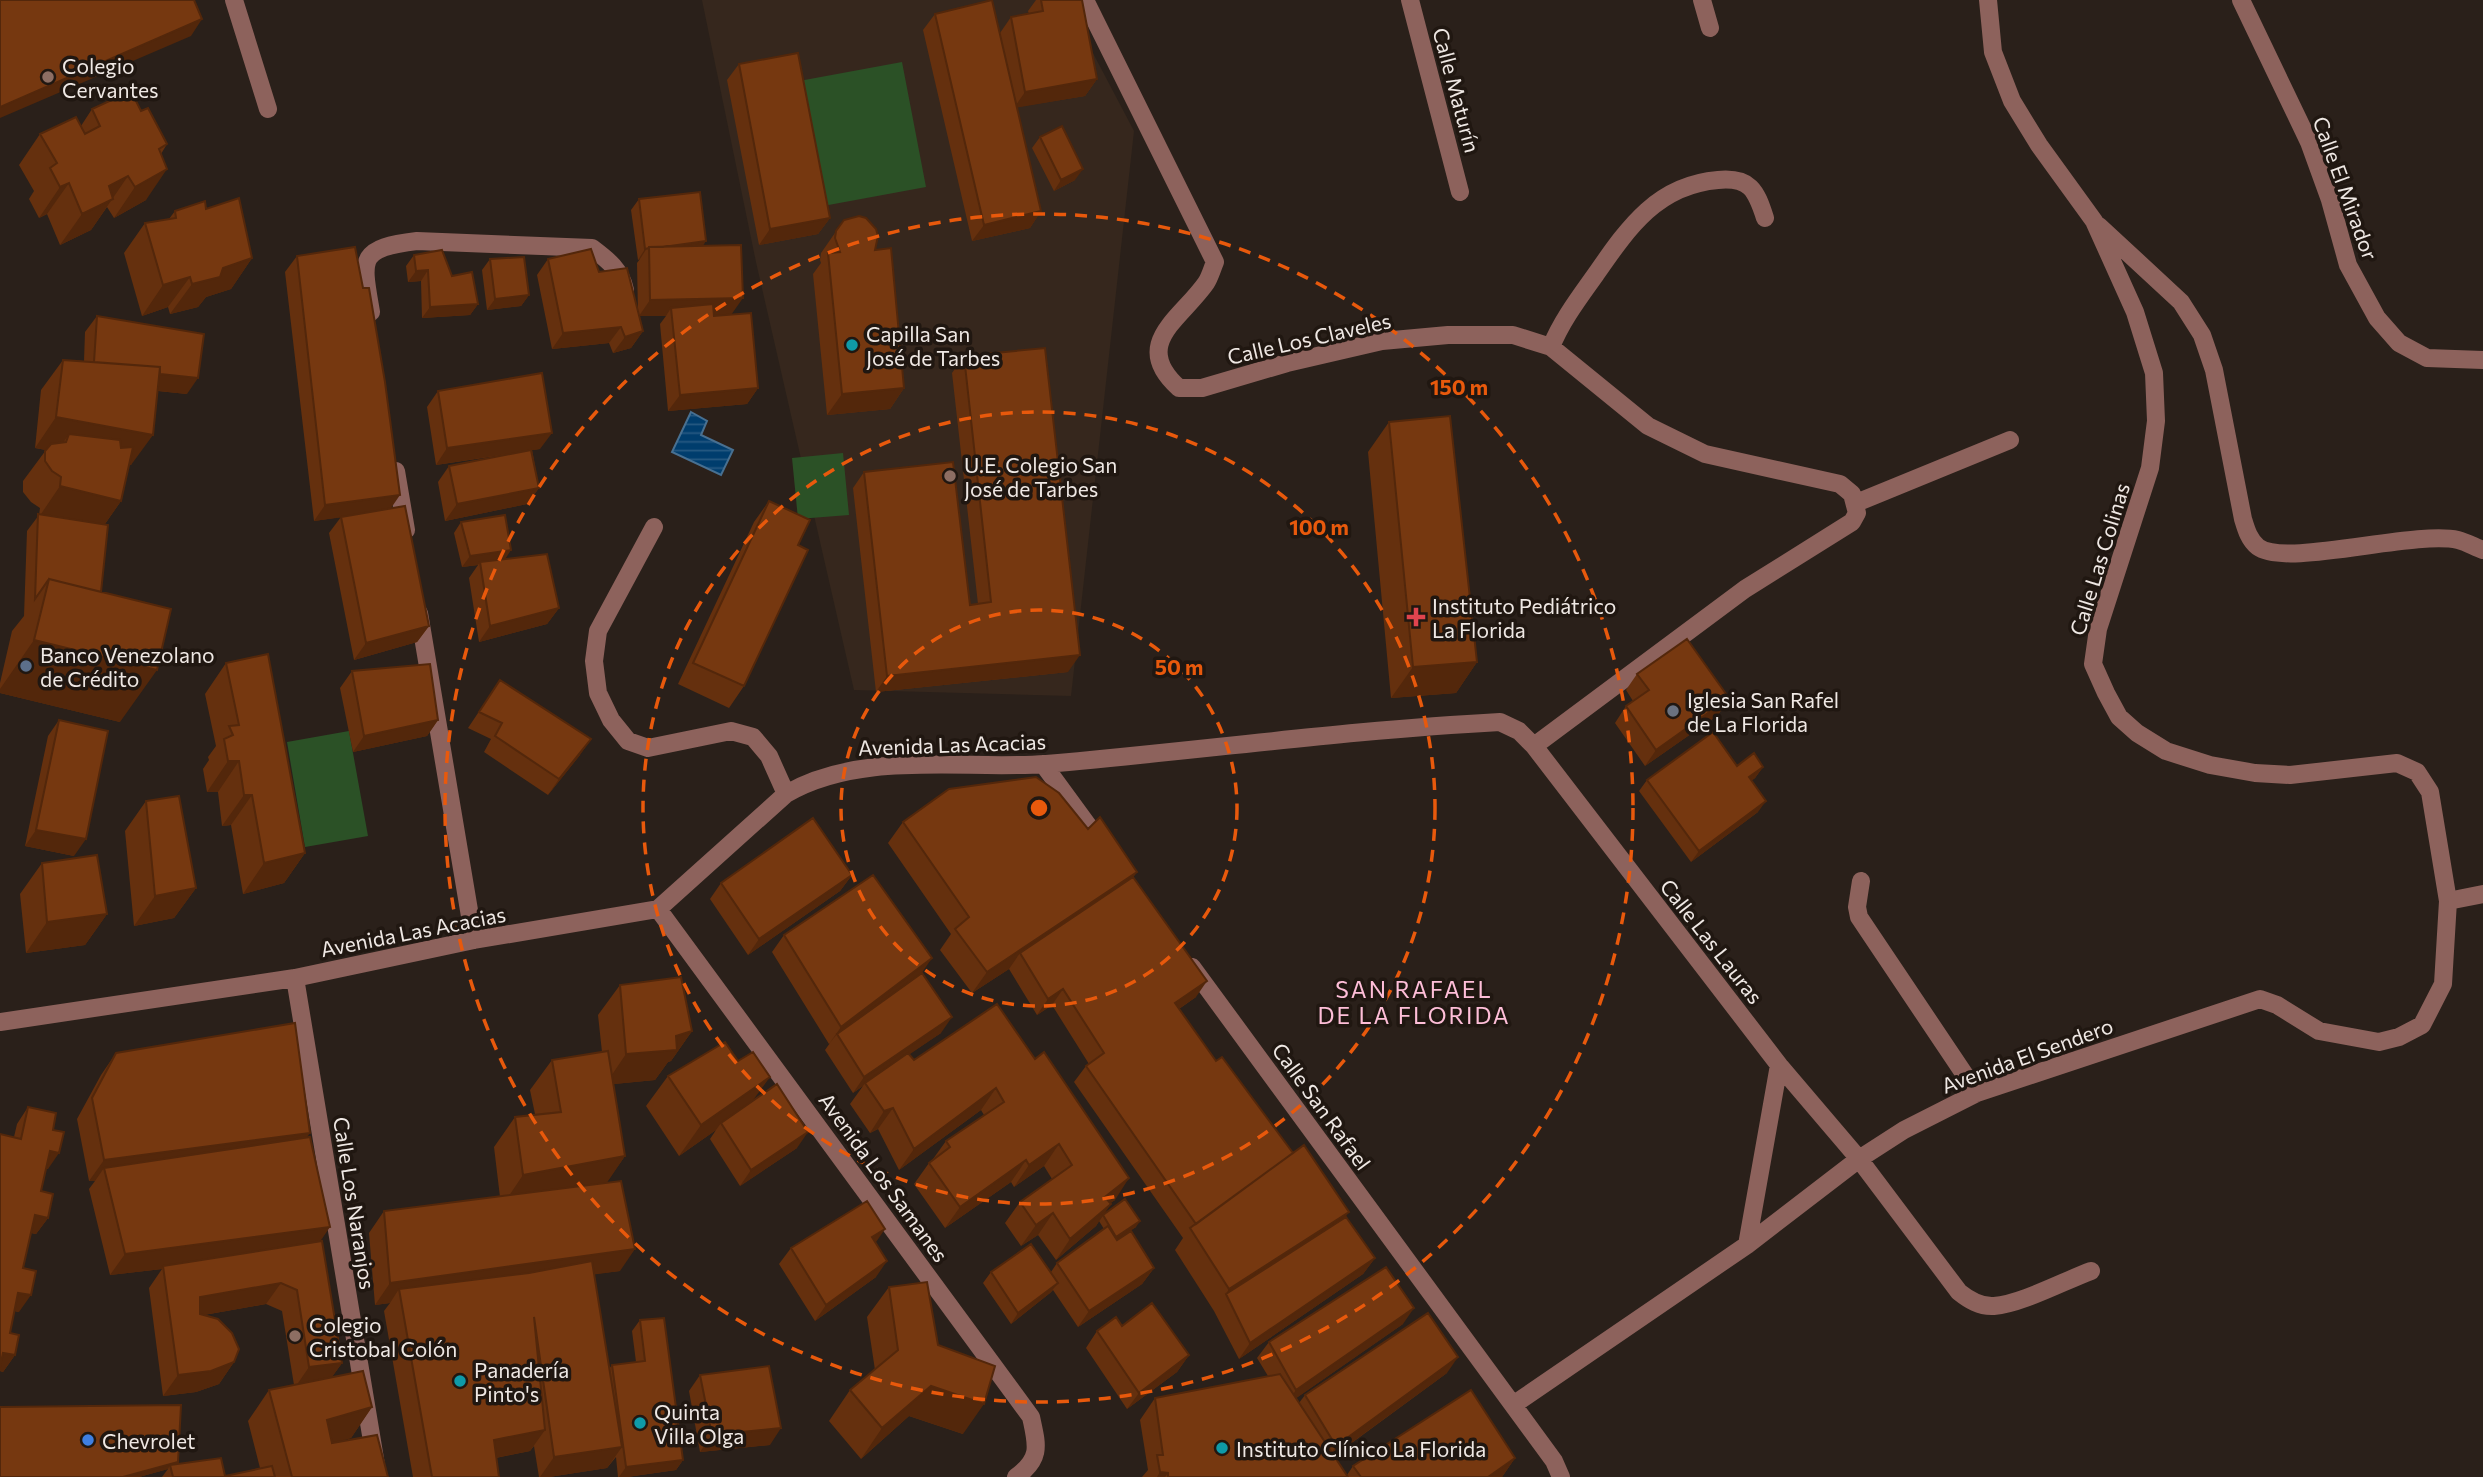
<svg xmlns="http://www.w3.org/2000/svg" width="2483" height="1477" font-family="Commissioner,sans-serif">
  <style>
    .built { fill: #36271d }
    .pitch { fill: #2b5126 }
    .water { fill: url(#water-rules); stroke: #487091; stroke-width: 2 }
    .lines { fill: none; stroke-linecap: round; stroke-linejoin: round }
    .minor { stroke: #8d625c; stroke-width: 18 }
    .wall { fill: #65300e }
    .shaded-wall { fill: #53270b }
    .building { fill: #763810; stroke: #53270b; stroke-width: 2 }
    .ring { fill: none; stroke: #e8590c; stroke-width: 3.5; stroke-dasharray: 12 9 }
    .education-dot { fill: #8d6e63; stroke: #201711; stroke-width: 2.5 }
    .culture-dot { fill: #0f9aa8; stroke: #201711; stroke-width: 2.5 }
    .health-dot { fill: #e0444e; stroke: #201711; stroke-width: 2.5 }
    .service-dot { fill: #5c6f8a; stroke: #201711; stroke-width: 2.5 }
    .worship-dot { fill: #6b7280; stroke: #201711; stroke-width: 2.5 }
    .shop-dot { fill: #3f7fe0; stroke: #201711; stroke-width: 2.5 }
    .labels { text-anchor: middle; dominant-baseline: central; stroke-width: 7; stroke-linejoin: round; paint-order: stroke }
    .poi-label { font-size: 21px; fill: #efe8e4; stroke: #201711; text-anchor: start }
    .street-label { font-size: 21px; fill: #efe8e4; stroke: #201711 }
    .neighbourhood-label { font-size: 23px; letter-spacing: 2px; fill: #febed8; stroke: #201711 }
    .centre { fill: #e8590c; stroke: #201711; stroke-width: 3.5 }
    .ring-label { font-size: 21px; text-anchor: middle; font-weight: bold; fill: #e8590c; stroke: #201711; stroke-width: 7; stroke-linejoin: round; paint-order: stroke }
  </style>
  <defs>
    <pattern id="water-rules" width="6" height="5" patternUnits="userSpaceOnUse" patternTransform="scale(1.75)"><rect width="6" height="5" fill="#003d6d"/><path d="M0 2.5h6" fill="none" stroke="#265982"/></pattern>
  </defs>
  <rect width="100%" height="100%" fill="#2a201a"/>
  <path class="built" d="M702,0H1065L1134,131L1071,696L854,690L756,262Z"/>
  <path class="pitch" d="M902,62L926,187L796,211L772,86Z
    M843,453L849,515L798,519L792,458Z
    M349,731L368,836L305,847L287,742Z"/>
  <path class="water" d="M691,412L707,421L701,435L733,450L721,475L672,452Z"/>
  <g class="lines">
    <path class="minor" d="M234,0L268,109
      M1085,0L1215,262C1212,269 1210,277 1206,283C1181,319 1130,344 1179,388H1202L1287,363L1382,341L1448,335H1513L1551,347L1648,426L1705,454L1840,484L1852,494L1857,513L1852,522L1745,589L1534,746
      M1410,0L1460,192
      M1702,0L1710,28
      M1988,0L1993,52L2012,101L2039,145L2094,221L2135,312L2154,373L2156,421L2150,468L2098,629L2093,664L2106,693L2119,717L2137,733L2166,751L2210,765L2255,773L2290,775L2397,763L2417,772L2430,792L2448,901
      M2241,0L2309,142L2330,200L2348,265L2377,318L2399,343L2427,358L2483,360
      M2099,226L2181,302L2202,335L2214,370L2243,519C2246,529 2249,540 2258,547C2286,568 2414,530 2458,540C2466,542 2475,547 2483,550
      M371,312C362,259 357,248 417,241L592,248C608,260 621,270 625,290
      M1551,347C1562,320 1579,298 1596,274C1628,228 1657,185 1718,180C1750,177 1756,190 1765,218
      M396,471L406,530
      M1856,503L2010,440
      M654,527L598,631L594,661L598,693L611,720L628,741L648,748L731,731L753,737L769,756L786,794
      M419,613L474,940
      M1043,764L1103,846
      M1861,881L1857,907L1859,917L1977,1093
      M658,909L1031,1417C1037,1445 1042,1458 1016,1477
      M1192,967L1554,1461L1561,1477
      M295,978L378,1477
      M0,1022L295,978L474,940L658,909L786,794C861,750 962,770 1046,764C1197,751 1348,730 1500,722L1519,731L1534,746L1779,1065L1859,1159L1959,1292C1969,1300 1980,1307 1994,1306C2021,1304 2064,1281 2091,1271
      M1747,1245L1779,1065
      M1513,1405L1747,1245L1859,1159L1904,1130L1977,1093L2260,999L2277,1005L2319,1031L2379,1042L2399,1037L2422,1025L2443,984L2448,901L2483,894"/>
  </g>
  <path class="wall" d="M1036,0H1082L1097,79L1085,96L1017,107L1041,211L1030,228L972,241L923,30L935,14L1000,33L1011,17L1029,14L1028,11Z
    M739,64L830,218L818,234L759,245L727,80Z
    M92,109L141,111L167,144L161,154L146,200L114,218L107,207L91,230L60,245L47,214L39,218L29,199L34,191L19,165L40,134L81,126Z
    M1040,137L1075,180L1054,191L1032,148Z
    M639,199L703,246L731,314L758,388L747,404L668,411L660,324L666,316H639L643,331L631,348L613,353L609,343L552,349L537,275L548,259L599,272L638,315L637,263L640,259L638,260L631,210Z
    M206,209L252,258L231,289L206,297L198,307L170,314L168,307L142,316L124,253L145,223L169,219L175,211Z
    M844,220L875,250L904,388L890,409L827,415L813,274L821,263L820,260L821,253Z
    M414,255L452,276L478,304L470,315L422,318L421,281L408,282L406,266Z
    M297,256L391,509L429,626L417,642L354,660L329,533L341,517L314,521L285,272Z
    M490,259L529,295L521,306L487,310L482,270Z
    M97,316L187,394L158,391L131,465H129L121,501L105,524L101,592L120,722L0,693V683L12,631L24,616L27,531L39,515L40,508L31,502L23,492V481L46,450L35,448L41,390L63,360L84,361L85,332Z
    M964,356L1068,672L876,692L853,488L864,472L970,605L978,604L952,373Z
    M438,391L540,449L532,450L539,488L527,504L445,521L438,482L449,466L524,452L436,465L427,407Z
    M1389,422L1477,662L1456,693L1391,698L1368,452Z
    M769,501L798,545L744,686L729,708L678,684L754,522Z
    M461,522L505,559L559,608L547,624L479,642L469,578L478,565L462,567L454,533Z
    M226,663L305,853L284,883L243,894L231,825L222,826L218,792H207L203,769L209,760L208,757L216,746L205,694Z
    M352,671L438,720L427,736L353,752L340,688Z
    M1637,674L1729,698L1718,715L1645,766L1615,723L1626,706L1633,701L1626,690Z
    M500,680L580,755L548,795L484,752L491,739L468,728Z
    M59,720L74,856L25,846L48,736Z
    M1737,766L1763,767L1755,778L1751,781L1758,812L1691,862L1639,791L1647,780Z
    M146,801L196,888L174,918L134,926L125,831Z
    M903,822L1088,829L1137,872L1133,877L1196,997L1179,1009L1216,1061L1346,1217L1375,1258L1363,1274L1239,1359L1214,1311L1175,1250L1183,1238L1074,1082L1086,1066L1089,1064L1052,1005L1037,1015L1009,969L972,993L940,950L951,934L888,843Z
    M42,863L107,914L85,945L26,953L20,894Z
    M852,875L840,891L748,955L710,899L721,883Z
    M784,935L921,974L941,1033L909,1054L914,1060L997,1004L1115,1200L1110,1203L1104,1214L1136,1227L1117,1239L1154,1268L1142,1284L1078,1327L1053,1290L1050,1293L1011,1324L983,1283L991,1272H1051L1057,1263L1104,1229L1099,1221L1096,1226L1056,1260L1038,1235L1021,1246L1005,1223L1020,1202L1052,1179L1044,1166L1014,1187L1011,1182L945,1228L914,1184L929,1163L933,1159L946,1141L984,1115L981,1110L899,1170L878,1129L870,1133L850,1104L863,1086L853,1093L825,1050L830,1043L829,1044L772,952Z
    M620,985L692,1031L671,1061L668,1062L655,1080L613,1084L625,1156L606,1183L620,1271L594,1274L609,1369L612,1365L636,1362L632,1331L640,1320L683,1460L676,1470L627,1477H618L616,1457L607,1468L549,1477H539L534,1446L530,1451L496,1458L499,1477H413L384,1311L390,1303L375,1305L369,1233L384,1211L500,1197L494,1147L515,1117L535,1114L530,1090L552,1060L602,1052L598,1015Z
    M116,1053L306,1138L320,1241L342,1363L331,1378L372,1407L351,1438L332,1443L388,1477H162L168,1469L139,1477H0L178,1462L176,1465L225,1476L260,1468L248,1421L269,1390L294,1385L282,1311L266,1304L204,1315L234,1362L219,1384L196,1392L163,1396L149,1288L162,1269L110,1275L89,1189L95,1181H89L77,1119L101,1075Z
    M668,1076L752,1101L797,1148L740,1186L710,1139L716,1130L679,1156L646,1106Z
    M28,1107L53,1130L48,1169H46L41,1191L48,1218L36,1234L31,1233L23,1268L19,1312L14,1311L10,1333L15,1355L3,1372L0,1371V1134L14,1137L17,1124Z
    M791,1248L876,1277L815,1321L779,1264Z
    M889,1287L938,1345L963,1434L909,1416L861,1459L829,1421L850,1390L875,1370L867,1317Z
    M1403,1324L1296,1398L1299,1403L1305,1395L1447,1373L1334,1456L1347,1475L1353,1466L1515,1458L1502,1477H1142L1148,1470L1140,1420L1155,1398L1268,1376L1257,1358L1269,1342Z
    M1122,1326L1189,1355L1177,1372L1127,1409L1086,1348L1097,1331Z
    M700,1375L770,1445L700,1452L689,1391Z"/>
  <path class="shaded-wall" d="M202,19L191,36L0,118V107Z
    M1097,79L1085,96L1014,108L1025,92Z
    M167,169L146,200L114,218L135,187Z
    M1083,169L1075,180L1054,191L1061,180Z
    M128,176L91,230L60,245L82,214L109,186Z
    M69,183L47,214L39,218L60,187Z
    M1041,211L1030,228L972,241L984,225Z
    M830,218L818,234L759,245L770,229Z
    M706,241L699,252L649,248Z
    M647,248L640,259L638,260L645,249Z
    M252,258L231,289L206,297L198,307L170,314L192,284L223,268Z
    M428,270L421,281L408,282L416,271Z
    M190,277L168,307L142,316L163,285Z
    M529,295L521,306L487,310L495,299Z
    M743,298L731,315H672L671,308L666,316H639L650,300Z
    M478,304L470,315L422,318L430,307Z
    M621,327L609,343L552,349L563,333Z
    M643,331L631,348L613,353L625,337Z
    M94,367L198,378L187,394L83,383Z
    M758,388L747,404L668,411L680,395Z
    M904,388L890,409L827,415L842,394Z
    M56,417L153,435L131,465L60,452L66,442L69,434L57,452L35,448Z
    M552,433L540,449L436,465L447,448Z
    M60,486L121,501L100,531L39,517Z
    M539,488L527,504L445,521L457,504Z
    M400,495L389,511L314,521L325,505Z
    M511,550L504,561L480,562L478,565L462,567L470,556Z
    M559,608L547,624L479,642L490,626Z
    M429,626L417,642L354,660L366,643Z
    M34,640L157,670L120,722L0,693V689Z
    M1080,655L1068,672L876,692L887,676Z
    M1477,662L1456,693L1391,698L1413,667Z
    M1729,698L1718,715L1645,766L1656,750Z
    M438,720L427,736L353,752L364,736Z
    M591,739L580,755L548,795L559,779Z
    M228,761H239L218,792H207Z
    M1763,767L1755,778L1741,788L1749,777Z
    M244,795H252L231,825L222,826Z
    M1766,801L1758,812L1691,862L1699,851Z
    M36,830L86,839L74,856L25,846Z
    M305,853L284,883L243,894L264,863Z
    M1137,872L1122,893L1020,953L1009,969L972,993L987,972Z
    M852,875L840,891L748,955L759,939Z
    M196,888L174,918L134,926L155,896Z
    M107,914L85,945L26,953L47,922Z
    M932,958L921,974L837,1034L829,1044L841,1027Z
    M1207,981L1196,997L1164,1019L1175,1003Z
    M1063,989L1052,1005L1037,1015L1048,999Z
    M952,1017L941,1033L866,1084L865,1083L863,1086L853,1093L864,1077Z
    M692,1031L671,1061L668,1062L655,1080L605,1085L626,1054L676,1036Z
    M770,1077L748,1107L721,1123L716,1130L679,1156L701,1125Z
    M996,1088L981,1110L899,1170L914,1149Z
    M893,1108L878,1129L870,1133L884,1111Z
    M808,1132L797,1148L740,1186L751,1170Z
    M310,1133L295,1154L104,1168L95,1181H89L104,1160Z
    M1059,1144L1044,1166L1014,1187L1029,1165Z
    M50,1151L59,1153L48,1169L38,1167Z
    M625,1156L604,1187L502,1206L523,1175Z
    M1026,1160L1011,1182L945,1228L960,1207Z
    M1129,1178L1115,1200L1090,1218L1105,1197Z
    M1111,1204L1096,1226L1056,1260L1070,1239Z
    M1349,1212L1334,1233L1226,1294L1229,1289Z
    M1053,1213L1038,1235L1021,1246L1036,1225Z
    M35,1215L48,1218L36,1234L23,1231Z
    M1140,1221L1136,1227L1113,1242L1116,1237Z
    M330,1227L315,1249L163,1266L162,1269L110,1275L125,1254Z
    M885,1229L874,1245L872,1237Z
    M635,1249L620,1271L401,1301L399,1289L390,1303L375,1305L390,1283Z
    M1375,1258L1363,1274L1239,1359L1250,1343Z
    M887,1261L876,1277L815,1321L826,1305Z
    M1154,1268L1142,1284L1078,1327L1089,1311Z
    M281,1283L266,1304L186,1318L200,1297Z
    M1058,1283L1050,1293L1011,1324L1018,1313Z
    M18,1293L31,1295L19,1312L7,1309Z
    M1414,1308L1403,1324L1285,1406L1296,1390Z
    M3,1353L15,1355L3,1372L0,1371V1358Z
    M1189,1355L1177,1372L1127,1409L1139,1393Z
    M1458,1357L1447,1373L1325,1462L1336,1446Z
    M234,1362L219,1384L196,1392L163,1396L178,1375Z
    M342,1363L327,1384L294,1389L309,1367Z
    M931,1386L984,1404L963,1434L909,1416L861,1459L882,1428Z
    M372,1407L351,1438L306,1450L327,1420Z
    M781,1428L770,1445L700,1452L712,1435Z
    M545,1430L530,1451L479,1461L494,1440Z
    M622,1447L607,1468L549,1477H540L554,1457Z
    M1515,1458L1502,1477H1488Z
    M683,1460L676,1470L627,1477H619L626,1467Z
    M178,1462L174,1467L170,1465L168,1469L139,1477H123Z
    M1160,1472L1168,1473L1165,1477H1157Z"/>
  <path class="building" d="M0,0H194L202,19L0,107Z
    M992,0L1041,211L984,225L935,14Z
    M1041,0H1082L1097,79L1025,92L1011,17L1043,11Z
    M798,53L830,218L770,229L739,64Z
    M131,91L141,111L148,108L167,144L159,149L167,169L135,187L128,176L109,186L113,199L82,214L69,183L60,187L50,168L57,163L40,134L76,117L85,134L100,126L92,109Z
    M1062,126L1083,169L1061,180L1040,137Z
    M700,192L706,241L663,247H649V248L645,249L639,199Z
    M239,198L252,258L223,268L220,277L192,284L190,277L163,285L145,223L176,218L175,211L205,201L206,209Z
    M859,216L866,218L876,229L878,236L875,250L891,248L904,388L842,394L828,253L840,252L835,238L836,231L844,220Z
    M741,245L743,298L650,300L649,247Z
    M355,247L363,288H369L385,382L400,495L325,505L297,256Z
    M591,249L599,272L627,268L643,331L625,337L621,327L563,333L548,259Z
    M442,250L452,276L472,272L478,304L430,307L428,270L416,271L414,255Z
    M524,257L529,295L495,299L490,259Z
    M713,304L714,316L751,313L758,388L680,395L671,308Z
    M97,316L204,334L198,378L160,374V367L94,362Z
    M1045,348L1080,655L887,676L864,472L953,462L970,605L991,602L964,356Z
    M63,360L160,367L153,435L56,417Z
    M542,373L552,433L447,448L438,391Z
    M1450,416L1477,662L1413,667L1389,422Z
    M69,434L120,440L121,448L133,447L121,501L60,486L61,477L52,471L45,461V451L51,444L66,442Z
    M531,450L539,488L457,504L449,466Z
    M769,501L810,520L798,545L808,550L744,686L693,663Z
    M405,506L429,626L366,643L341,517Z
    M38,514L108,525L101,592L49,579L35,599Z
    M505,515L511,550L470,556L461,522Z
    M547,554L559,608L490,626L480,562Z
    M49,579L171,609L157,670L34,640Z
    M1687,639L1729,698L1656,750L1626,706L1649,690L1637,674Z
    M268,654L305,853L264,863L252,795H244L239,761H228L224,739L233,735L229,726L239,725L226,663Z
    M430,664L438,720L364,736L352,671Z
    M500,680L591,739L559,779L495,736L502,723L479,712Z
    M59,720L108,731L86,839L36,830Z
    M1713,732L1737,766L1754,753L1763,767L1749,777L1766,801L1699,851L1647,780Z
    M1036,777L1059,793L1088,829L1100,817L1137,872L987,972L955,929L969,917L903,822L949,789Z
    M179,796L196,888L155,896L146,801Z
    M813,818L852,875L759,939L721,883Z
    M97,855L107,914L47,922L42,863Z
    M873,875L932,958L841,1027L784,935Z
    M1133,877L1207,981L1175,1003L1216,1061L1222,1057L1293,1153L1196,1224L1086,1066L1104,1053L1063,989L1048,999L1020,953Z
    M922,973L952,1017L864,1077L837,1034Z
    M681,977L692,1031L676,1036L677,1050L626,1054L620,985Z
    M997,1004L1035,1059L1044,1052L1129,1178L1105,1197L1111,1204L1070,1239L1053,1213L1036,1225L1020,1202L1072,1165L1059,1144L1029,1165L1026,1160L960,1207L929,1163L950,1147L946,1141L1004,1102L996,1088L914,1149L893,1108L884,1111L865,1083L908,1053L914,1060Z
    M295,1023L310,1133L104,1160L92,1098L116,1053Z
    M725,1042L738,1061L753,1052L770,1077L701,1125L668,1076Z
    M608,1051L625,1156L523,1175L515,1117L561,1112L552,1060Z
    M777,1084L808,1132L751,1170L721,1123Z
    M28,1107L56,1113L53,1130L64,1132L59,1153L50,1151L41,1191L53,1194L48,1218L35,1215L23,1268L36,1271L31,1295L18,1293L10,1333L19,1335L15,1355L3,1353L0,1367V1134L21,1139Z
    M310,1137L330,1227L125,1254L104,1168Z
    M1304,1145L1349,1212L1229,1289L1190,1228Z
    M621,1181L635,1249L390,1283L384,1211Z
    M1125,1199L1140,1221L1116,1237L1103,1215Z
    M867,1201L885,1229L872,1237L887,1261L826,1305L791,1248Z
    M1346,1217L1375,1258L1250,1343L1226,1294Z
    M1108,1226L1117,1240L1131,1231L1154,1268L1089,1311L1057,1263Z
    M322,1241L342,1363L309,1367L297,1290L281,1283L200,1297V1314L218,1319L232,1333L239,1349L234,1362L211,1371L178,1375L163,1266Z
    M1031,1244L1058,1283L1018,1313L991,1272Z
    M592,1261L622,1447L554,1457L534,1317L545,1430L494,1440L499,1477H432L399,1289L529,1273Z
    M1386,1267L1414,1308L1296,1390L1269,1342Z
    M927,1282L938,1345L995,1366L984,1404L931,1386L882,1428L850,1390L898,1350L889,1287Z
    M1152,1303L1189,1355L1139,1393L1097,1331L1116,1317L1122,1326Z
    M1428,1313L1458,1357L1336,1446L1305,1395Z
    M664,1318L683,1460L626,1467L612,1365L645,1361L640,1320Z
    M769,1366L781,1428L712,1435L700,1375Z
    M363,1371L372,1407L327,1420L332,1443L377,1435L388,1477H292L269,1390Z
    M1280,1374L1348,1477H1168V1473L1160,1472L1157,1455H1163L1155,1398Z
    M1471,1390L1515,1458L1488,1477H1361L1353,1466Z
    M181,1405L178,1462L123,1477H0V1407Z
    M221,1458L225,1476L272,1466L275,1477H173L170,1465Z"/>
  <g class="ring">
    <circle cx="1039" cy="808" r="198"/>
    <circle cx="1039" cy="808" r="396"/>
    <circle cx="1039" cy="808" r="594"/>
  </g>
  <g class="education-dot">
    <circle cx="48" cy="77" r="7"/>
    <circle cx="950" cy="476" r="7"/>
    <circle cx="295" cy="1336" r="7"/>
  </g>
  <g class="culture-dot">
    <circle cx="852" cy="345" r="7"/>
    <circle cx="460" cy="1381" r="7"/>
    <circle cx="640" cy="1423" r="7"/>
    <circle cx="1222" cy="1448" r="7"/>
  </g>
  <path class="health-dot" d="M1412.5 606.5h7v7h7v7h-7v7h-7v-7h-7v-7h7z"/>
  <circle class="service-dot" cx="26" cy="666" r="7"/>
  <circle class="worship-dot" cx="1673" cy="711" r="7"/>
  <circle class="shop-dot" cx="88" cy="1440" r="7"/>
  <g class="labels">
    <g class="poi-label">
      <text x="62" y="65">Colegio<tspan x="62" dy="24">Cervantes</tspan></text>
      <text x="866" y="333">Capilla San<tspan x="866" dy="24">José de Tarbes</tspan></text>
      <text x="964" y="464">U.E. Colegio San<tspan x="964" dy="24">José de Tarbes</tspan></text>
      <text x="1432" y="605">Instituto Pediátrico<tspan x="1432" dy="24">La Florida</tspan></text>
      <text x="40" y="654">Banco Venezolano<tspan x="40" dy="24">de Crédito</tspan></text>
      <text x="1687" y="699">Iglesia San Rafel<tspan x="1687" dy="24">de La Florida</tspan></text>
      <text x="309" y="1324">Colegio<tspan x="309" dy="24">Cristobal Colón</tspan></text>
      <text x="474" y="1369">Panadería<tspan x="474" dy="24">Pinto's</tspan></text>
      <text x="654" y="1411">Quinta<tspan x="654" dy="24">Villa Olga</tspan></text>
      <text x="102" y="1440">Chevrolet</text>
      <text x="1236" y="1448">Instituto Clínico La Florida</text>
    </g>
    <g class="street-label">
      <text transform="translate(1457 90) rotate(75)">Calle Maturín</text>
      <text transform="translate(2346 188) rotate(70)">Calle El Mirador</text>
      <text transform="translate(1309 338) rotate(-13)">Calle Los Claveles</text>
      <text transform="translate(2099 559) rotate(-73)">Calle Las Colinas</text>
      <text transform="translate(952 744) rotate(-2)">Avenida Las Acacias</text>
      <text transform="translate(413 931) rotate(-11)">Avenida Las Acacias</text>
      <text transform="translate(1712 941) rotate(52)">Calle Las Lauras</text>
      <text transform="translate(2027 1055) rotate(-20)">Avenida El Sendero</text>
      <text transform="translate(1322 1106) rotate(54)">Calle San Rafael</text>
      <text transform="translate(884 1177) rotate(54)">Avenida Los Samanes</text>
      <text transform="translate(355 1203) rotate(81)">Calle Los Naranjos</text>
    </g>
    <g class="neighbourhood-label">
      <text x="1414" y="989">SAN RAFAEL<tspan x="1414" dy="26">DE LA FLORIDA</tspan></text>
    </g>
  </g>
  <circle cx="1039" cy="808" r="10" class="centre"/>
  <g class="ring-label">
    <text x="1459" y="395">150 m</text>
    <text x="1319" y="535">100 m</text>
    <text x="1179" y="675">50 m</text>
  </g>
</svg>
